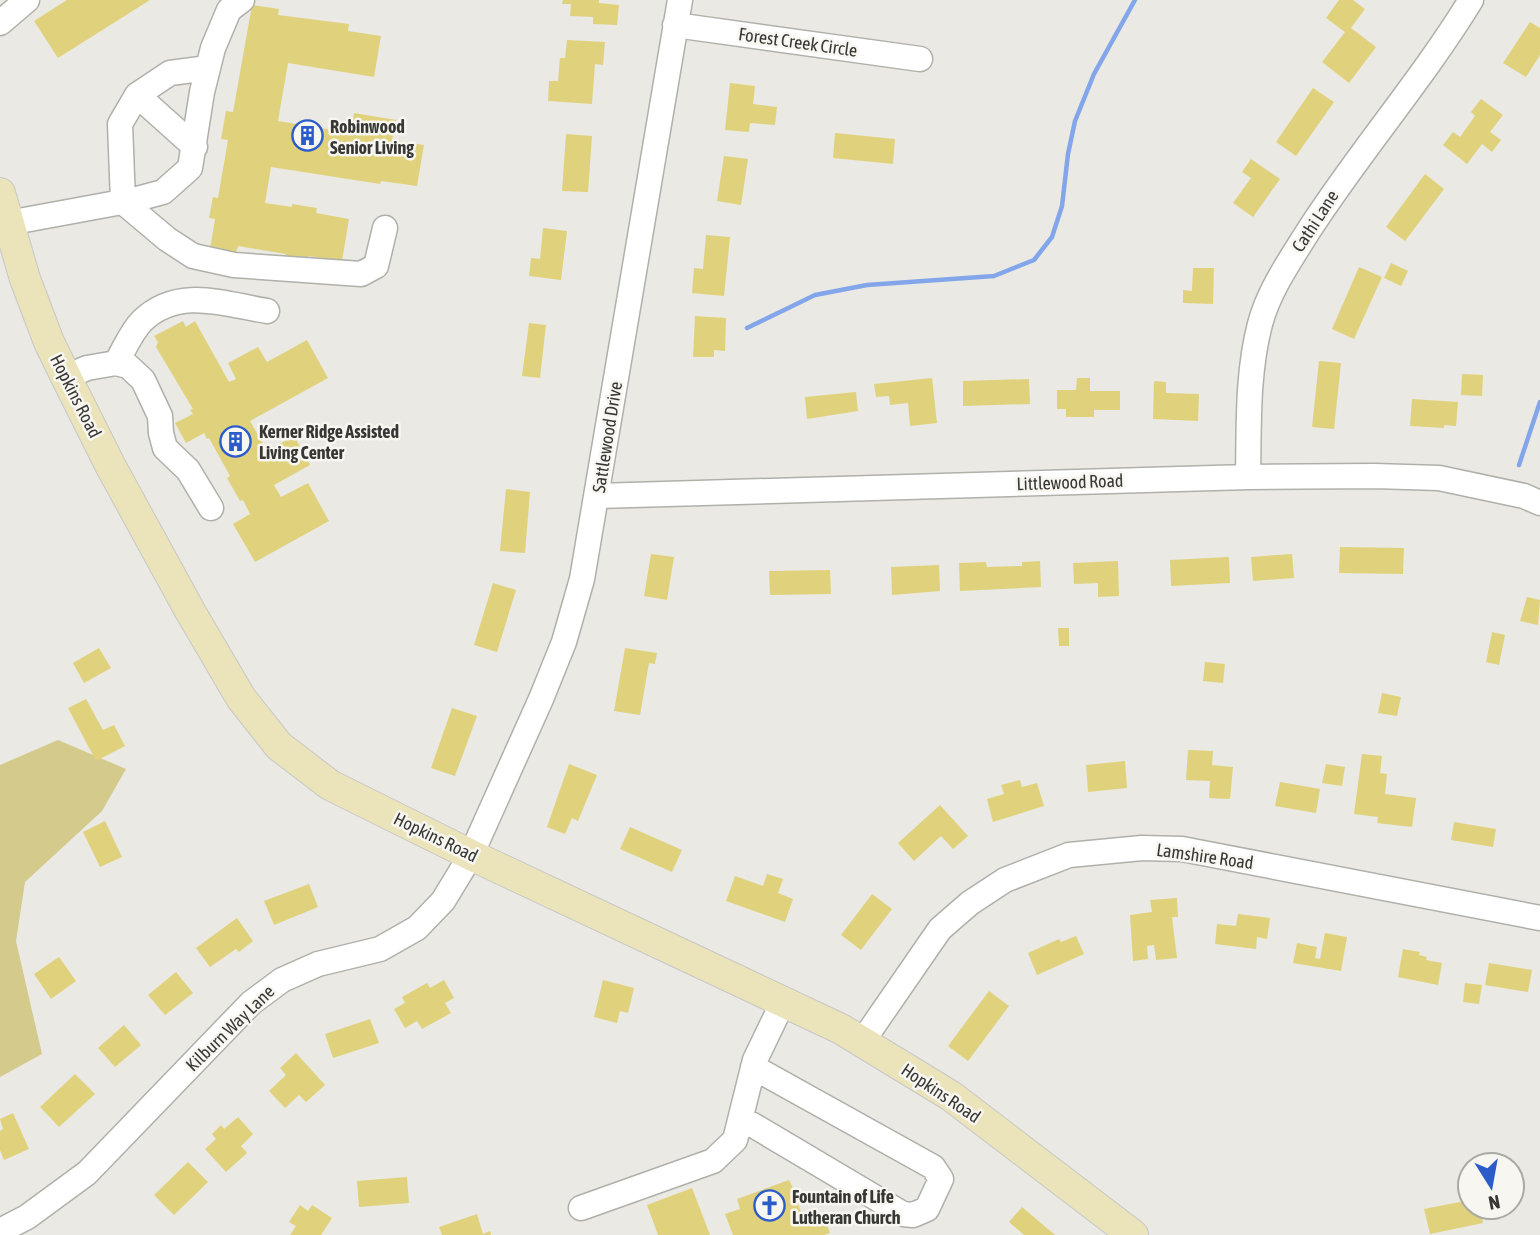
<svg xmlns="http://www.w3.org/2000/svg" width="1540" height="1235" font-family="'Asap Condensed',sans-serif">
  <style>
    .green { fill: #d4ca8c }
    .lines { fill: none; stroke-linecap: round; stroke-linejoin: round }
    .stream { stroke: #83a5ea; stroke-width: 4.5 }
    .building { fill: #e0d27c }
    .minor-casing { stroke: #b0b0aa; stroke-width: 27 }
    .major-casing { stroke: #c7c7c6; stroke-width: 32 }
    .minor { stroke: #fff; stroke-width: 24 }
    .major { stroke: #ebe3b9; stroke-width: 30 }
    .labels { text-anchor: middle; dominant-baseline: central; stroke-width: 5; stroke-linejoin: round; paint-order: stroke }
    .street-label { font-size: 18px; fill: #373735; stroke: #f7f6f0 }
    .poi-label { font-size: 18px; font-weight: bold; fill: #373735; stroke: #f7f6f0; text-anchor: start }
  </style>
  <rect width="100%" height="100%" fill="#eae9e3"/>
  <path class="green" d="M58,740L126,769L102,811L25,882L16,941L42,1054L0,1077V765Z"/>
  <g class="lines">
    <path class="stream" d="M747,328L815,295L867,285L994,276L1034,260L1052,237L1062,206L1068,154L1075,121L1094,74L1135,0
      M1519,465L1540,402"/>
  </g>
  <path class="building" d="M67,0H150L58,58L34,21Z
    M563,0H599V3L619,5L617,25L593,24V17L570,16L571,4H562Z
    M1339,0H1353L1365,9L1351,28L1376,47L1349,83L1322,62L1345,32L1326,18Z
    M252,5L279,9L278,15L349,24L348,31L381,36L374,77L288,63L278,121L351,133L354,113L396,120L392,140L424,145L417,186L381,181L380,184L271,167L265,203L292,207V204L317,208L316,213L349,219L342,261L308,256L307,263L285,259L286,254L238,246L236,253L210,249L215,219L209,218L213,197L218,198L228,140L221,139L226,111L233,112Z
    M1530,22L1540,28V55L1526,77L1503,63Z
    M567,40L605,42L603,65L595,64L592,104L548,101L549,81H558L560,58H565Z
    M730,83L755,86L753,104L777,107L775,125L750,123L749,132L725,130Z
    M1313,88L1334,102L1296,156L1276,142Z
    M1481,99L1503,115L1490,132L1501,140L1492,152L1482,144L1467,164L1443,145L1453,132L1460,137L1475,116L1471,112Z
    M835,133L895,139L893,164L833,158Z
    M566,134L592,136L588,192L562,191Z
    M724,156L748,159L741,205L717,201Z
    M1251,159L1280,179L1253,217L1233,203L1251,178L1242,172Z
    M1425,174L1444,189L1405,241L1386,227Z
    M543,228L567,231L561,280L529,276L531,258L540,259Z
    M706,235L730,237L724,296L692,293L694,268L703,269Z
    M1391,263L1408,271L1401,286L1384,278Z
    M1359,267L1382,277L1354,339L1332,329Z
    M1193,268H1214L1213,304L1183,303V290L1192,291Z
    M695,316L726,318L725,351L714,350V357H693Z
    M183,321L186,327L195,321L229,382L236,379L228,363L258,347L267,362L307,340L328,378L250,421L267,451L294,436L310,465L274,485L281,497L308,483L329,521L255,562L233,524L250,514L243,500L240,501L227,478L230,476L209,438L207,439L204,433L186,443L175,423L193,414L190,410L193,409L156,347L158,342L154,336Z
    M529,323L546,325L540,378L522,376Z
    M1319,361L1341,363L1334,429L1312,427Z
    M1462,374L1483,375L1482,396L1461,395Z
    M932,378L937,423L910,426L908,403L890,405L889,396L876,397L874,384Z
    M1077,378H1090V391H1120V410H1094V417H1066V409H1057V390H1076Z
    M1029,379L1030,404L963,406V381Z
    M1154,381L1166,382V393L1199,394L1198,421L1153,419Z
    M856,392L858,411L807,419L805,397Z
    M1412,399L1458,402L1456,426L1444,425V428L1410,426Z
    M506,489L530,492L525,553L500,551Z
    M1340,547L1404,548L1403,574L1339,573Z
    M651,554L674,557L667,600L644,596Z
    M1292,554L1294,578L1253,581L1251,557Z
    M1229,557L1230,583L1171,586L1170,560Z
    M1040,561L1041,587L960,591L959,563L986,562L987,567L1022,566V562Z
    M1118,561L1119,596L1098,597V583L1074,584L1073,563Z
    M939,565L940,591L892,595L891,567Z
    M830,570L831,594L770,595L769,571Z
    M493,583L516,590L497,652L474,645Z
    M1527,597L1540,600L1538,625L1520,621Z
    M1058,628H1069V646H1059Z
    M1492,632L1505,635L1499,665L1486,662Z
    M99,648L111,668L84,683L73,663Z
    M625,648L657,653L655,664L649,663L640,715L614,711Z
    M1205,662L1225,664L1223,683L1203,681Z
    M1382,693L1401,697L1397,716L1378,713Z
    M86,699L103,730L114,725L125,746L96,761L68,708Z
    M452,708L477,716L455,776L431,768Z
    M1188,750L1213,751L1212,765L1233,767L1230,799L1209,798L1210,781L1186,780Z
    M1362,754L1382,756L1380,773L1387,774L1385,794L1416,798L1412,827L1377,823L1378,817L1354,814Z
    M1125,761L1127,788L1088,792L1086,765Z
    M569,764L597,775L578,821L572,818L565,834L547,827Z
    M1326,764L1345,767L1342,786L1322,783Z
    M1020,780L1022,787L1037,783L1044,806L993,822L987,799L1004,794L1001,785Z
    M1280,782L1320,789L1316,813L1275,806Z
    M940,805L968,836L953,849L941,836L914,861L898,843Z
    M105,821L122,857L100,867L83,832Z
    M1454,822L1496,829L1493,847L1451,840Z
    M630,827L682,850L672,872L620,849Z
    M767,874L783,879L778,893L793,899L785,922L726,901L735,876L763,886Z
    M309,884L318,907L274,925L264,901Z
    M872,894L892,909L861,950L841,935Z
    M1177,898L1178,917H1172L1177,958L1156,960L1154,945L1147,946L1148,959L1133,961L1130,915L1152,912L1150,900Z
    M1238,914L1270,918L1267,939L1257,937L1256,949L1215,944L1217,924L1236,926Z
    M237,918L253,941L239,952L236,949L210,967L196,948Z
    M1325,933L1347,937L1341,971L1293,963L1297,943L1317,947L1315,958L1320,959Z
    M1076,936L1084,954L1037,975L1028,953L1059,939L1061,942Z
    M1403,949L1420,952L1419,955L1427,957L1426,960L1442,963L1438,985L1398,977Z
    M59,957L76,981L51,999L34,974Z
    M1489,963L1532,970L1528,992L1485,985Z
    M176,972L193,993L165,1015L148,995Z
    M444,980L454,998L445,1003L451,1013L422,1029L417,1021L405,1028L394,1009L405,1003L402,997L427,983L430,988Z
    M603,980L634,988L628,1013L620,1011L617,1023L594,1017Z
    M1465,983L1482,985L1479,1004L1463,1002Z
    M989,991L1009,1006L968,1061L948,1046Z
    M370,1019L379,1043L333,1058L325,1034Z
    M124,1025L141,1045L115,1067L98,1048Z
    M296,1053L325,1085L306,1102L299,1095L285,1108L269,1091L286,1075L280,1068Z
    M75,1074L95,1094L59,1127L40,1107Z
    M13,1113L29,1149L4,1160L0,1150V1131L3,1129L0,1119Z
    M238,1117L253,1134L241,1146L247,1153L226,1172L205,1149L216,1139L212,1134L221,1125L224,1129Z
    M188,1162L208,1182L174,1215L154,1195Z
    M407,1177L409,1203L359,1207L357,1181Z
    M789,1180L800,1202L798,1204L803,1217L799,1220L814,1214L817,1222L825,1219L830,1233L824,1235H733L725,1214L740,1209L737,1199Z
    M692,1188L710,1235H658L647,1205Z
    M1470,1200V1207H1480L1483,1223L1430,1234L1424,1209Z
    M300,1205L308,1211L312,1205L332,1218L321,1235H290L296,1226L289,1222Z
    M1022,1207L1055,1235H1024L1009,1222Z
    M477,1214L483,1234L490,1231L491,1235H442L439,1227Z"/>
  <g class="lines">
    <defs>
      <path id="minor" d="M0,23L27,0
        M675,25L920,59
        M208,68L170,73L137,95L120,124L123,202L167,239L193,256L234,265L361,274L376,266L385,228
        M137,95L195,147
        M8,223L133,200L163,192L190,168L202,92L213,48L229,10L242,0
        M116,363C124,350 131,332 142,321C178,286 224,304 267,311
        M66,377L87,368L116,363L128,366L143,380L160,416L161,433L165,448L188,470L211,508
        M1248,477C1249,425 1247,374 1260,324C1269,290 1291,259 1309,230C1360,151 1422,80 1471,0
        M597,496L1248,477L1374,476L1439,478L1524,496L1540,503
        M862,1042L940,929L970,903L1005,880L1069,855L1142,848L1182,849L1540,918
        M741,1118L903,1214L913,1215L927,1209L941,1179L933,1167L753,1067
        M581,1208L713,1161L735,1140L755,1060L783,1002
        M0,1231L27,1217L87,1173L251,1003L282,980L318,964L380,949L417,928L443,901L471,855L541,699L564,642L582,579L680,0"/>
      <path id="major" d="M0,193L25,279L49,342L66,377L110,465L190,611L241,698L279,746L330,785L471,855L841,1029L951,1096L1133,1235"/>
    </defs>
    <use href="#minor" class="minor-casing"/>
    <use href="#major" class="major-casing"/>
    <use href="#minor" class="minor"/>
    <use href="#major" class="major"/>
  </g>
  <defs>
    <symbol id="building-ring" viewBox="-11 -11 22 22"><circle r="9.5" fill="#f7f6f0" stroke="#2c5bca" stroke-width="1.5"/><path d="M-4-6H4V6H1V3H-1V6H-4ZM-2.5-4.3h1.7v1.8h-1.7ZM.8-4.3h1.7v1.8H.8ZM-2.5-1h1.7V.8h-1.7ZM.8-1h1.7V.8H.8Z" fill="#2c5bca"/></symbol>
    <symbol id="church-ring" viewBox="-11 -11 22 22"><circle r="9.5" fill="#f7f6f0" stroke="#2c5bca" stroke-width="1.5"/><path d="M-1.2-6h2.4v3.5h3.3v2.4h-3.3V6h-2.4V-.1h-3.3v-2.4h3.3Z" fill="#2c5bca"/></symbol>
  </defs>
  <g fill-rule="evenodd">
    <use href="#building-ring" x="290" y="118" width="35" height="35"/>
    <use href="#building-ring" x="218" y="424" width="35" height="35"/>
    <use href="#church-ring" x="752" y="1188" width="35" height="35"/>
  </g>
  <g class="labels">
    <g class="street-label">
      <text transform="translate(798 42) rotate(8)">Forest Creek Circle</text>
      <text transform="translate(1315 221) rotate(-57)">Cathi Lane</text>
      <text transform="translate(76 396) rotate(63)">Hopkins Road</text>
      <text transform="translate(607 437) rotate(-81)">Sattlewood Drive</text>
      <text transform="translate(1070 482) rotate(-2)">Littlewood Road</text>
      <text transform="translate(436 837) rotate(26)">Hopkins Road</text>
      <text transform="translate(1205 856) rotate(8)">Lamshire Road</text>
      <text transform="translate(230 1028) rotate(-44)">Kilburn Way Lane</text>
      <text transform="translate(941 1093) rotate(34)">Hopkins Road</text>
    </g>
    <g class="poi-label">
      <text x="330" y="126">Robinwood<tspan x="330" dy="21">Senior Living</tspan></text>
      <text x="259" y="431">Kerner Ridge Assisted<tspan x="259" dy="21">Living Center</tspan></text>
      <text x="792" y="1196">Fountain of Life<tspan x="792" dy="21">Lutheran Church</tspan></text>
    </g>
  </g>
  <g transform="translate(1491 1186) rotate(169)"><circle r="33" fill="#f7f6f0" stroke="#aaaaa5" stroke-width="2"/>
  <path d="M0-5L12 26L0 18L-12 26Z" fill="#2c5bca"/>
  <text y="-10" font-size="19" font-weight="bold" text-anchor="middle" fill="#373735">N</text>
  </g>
</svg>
